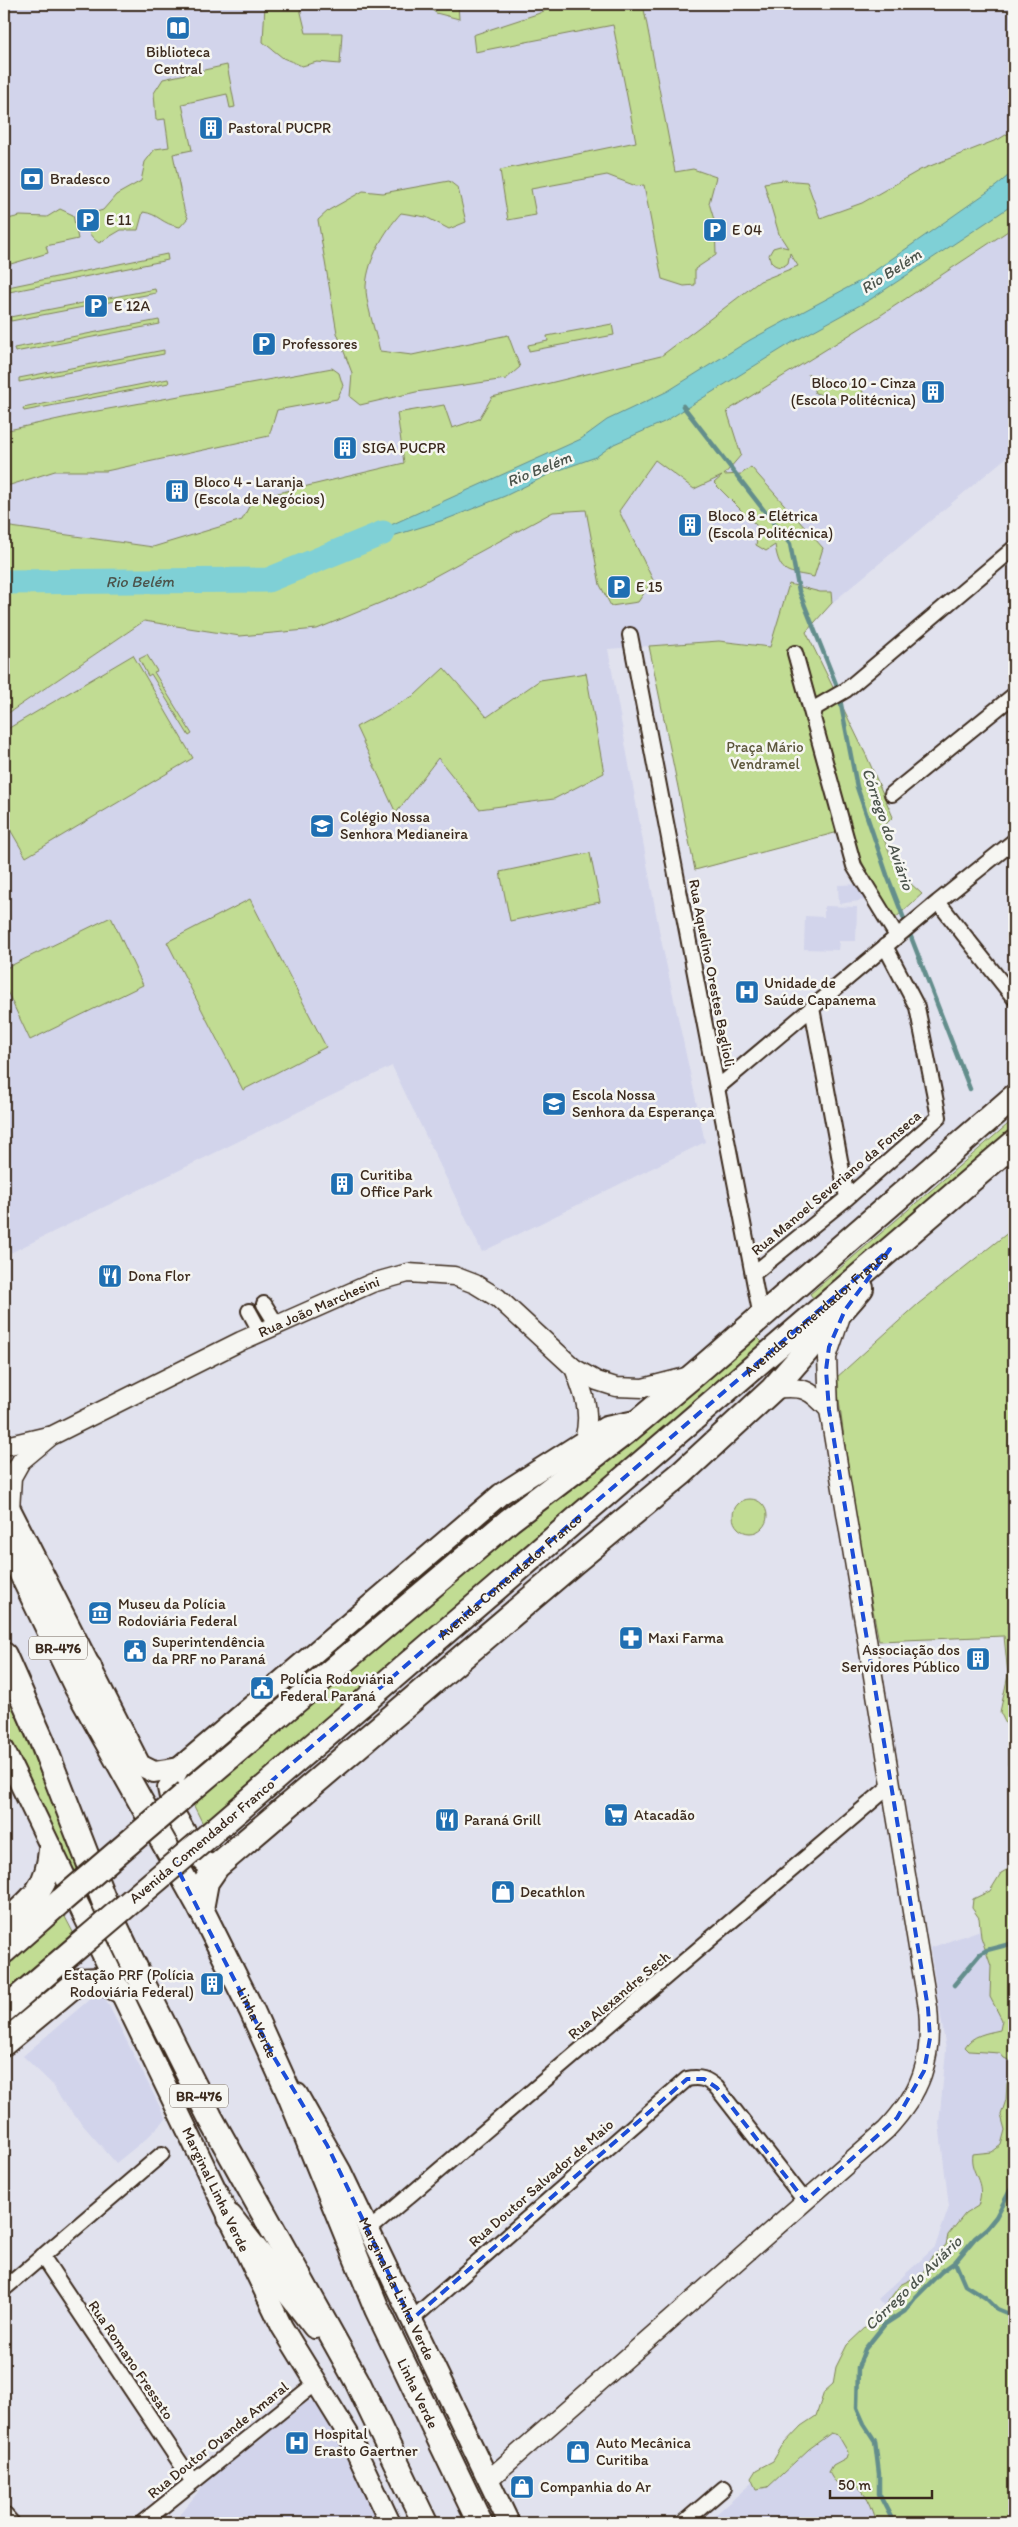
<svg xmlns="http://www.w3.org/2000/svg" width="1018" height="2527" font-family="Itim,sans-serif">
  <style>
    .built { fill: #d2d4eb }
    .green { fill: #c1dc93; stroke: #7e8358 }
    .water { fill: #7fd0d6; stroke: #648e8c }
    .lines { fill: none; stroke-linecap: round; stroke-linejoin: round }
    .stream { stroke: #648e8c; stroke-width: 4.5 }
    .river { stroke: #7fd0d6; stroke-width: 25 }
    .minor-casing { stroke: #3b2a1e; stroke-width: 18 }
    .tertiary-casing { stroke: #3b2a1e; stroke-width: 21 }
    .secondary-casing { stroke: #3b2a1e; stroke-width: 24 }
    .trunk-casing { stroke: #3b2a1e; stroke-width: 28 }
    .minor { stroke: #f6f6f2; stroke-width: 14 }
    .tertiary { stroke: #f6f6f2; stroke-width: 18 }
    .secondary { stroke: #f6f6f2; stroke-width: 20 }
    .trunk { stroke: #f6f6f2; stroke-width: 24 }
    .trunk-bridge-casing { stroke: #3b2a1e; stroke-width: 28; stroke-linecap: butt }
    .trunk-bridge { stroke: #f6f6f2; stroke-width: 24 }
    .marked { fill: none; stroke: #1d4ed8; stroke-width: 4; stroke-dasharray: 10 6; stroke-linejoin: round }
    .labels { text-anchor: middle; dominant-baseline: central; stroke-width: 5; stroke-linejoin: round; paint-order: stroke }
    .shield { fill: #f6f6f2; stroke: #73675e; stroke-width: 1 }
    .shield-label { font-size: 14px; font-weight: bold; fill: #3b2a1e }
    .poi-label { font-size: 15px; fill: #3b2a1e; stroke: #f6f6f2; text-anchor: start }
    .park-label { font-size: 15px; fill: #5c563b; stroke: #f6f6f2 }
    .street-label { font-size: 15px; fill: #3b2a1e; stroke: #f6f6f2 }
    .water-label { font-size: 16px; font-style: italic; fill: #4c544c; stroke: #f6f6f2 }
  </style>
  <rect width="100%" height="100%" fill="#e1e2ee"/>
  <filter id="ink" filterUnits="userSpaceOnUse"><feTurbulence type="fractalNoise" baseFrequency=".02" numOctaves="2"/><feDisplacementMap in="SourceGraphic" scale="10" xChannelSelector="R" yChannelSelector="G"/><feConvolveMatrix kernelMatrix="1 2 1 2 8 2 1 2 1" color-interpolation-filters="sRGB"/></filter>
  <g filter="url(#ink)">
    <path class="built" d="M4,4H1014V451L832,603L790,649L719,641L608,649L660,935L705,1142L482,1252L392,1066L4,1256V716L144,621L240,636L153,547L4,526Z
      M864,884L865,900L839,904L838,885Z
      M824,906L857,907L856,941H839L838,950L804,949L805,916L824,917Z
      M1014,1859V2523H706L848,2398L836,2367L847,2345L886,2308L878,2299L935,2247L949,2207L939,2123L946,2050L930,1948L989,1927Z
      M97,1993L103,1994L166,2119L147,2138L116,2163L62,2101L53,2085L23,2056Z
      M308,2401H318L326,2411L379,2523H173L211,2476Z"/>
    <path class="green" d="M265,4H299L306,33H342L340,64L317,62L302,66L283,58L263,42Z
      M424,4H458L459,19L436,13Z
      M560,4H643L675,172L693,169L716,177L709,203L715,223L716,255L695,269V285L684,286L662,279L644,185L636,186L607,175L531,189L536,215L508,220L500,170L636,142L613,25L475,52L473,35L537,14Z
      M227,65L235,107L230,108L227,94L182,104L192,150L173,154L184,209L188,218L180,227C161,224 159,214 143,212L138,230H121L99,243C90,237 85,228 84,216L103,210L116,195L141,181L145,162L155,149L169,147L165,119L156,120L154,93L163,79Z
      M1014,130V227L875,319L727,411L741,455L724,475L741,474L751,467L823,548L814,577C788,571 780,576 775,545L766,551L756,545L759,528L714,483L722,476L694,489L655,460L619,511L653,580L638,602L611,606L600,585L586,510L553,512L404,593L317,629L240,636L144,621L4,716V526L153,547L242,520L253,499L404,463L397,413L444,405L452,428L479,419L492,397L661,356L760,281L798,266L790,253L788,263C783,268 776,268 771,262L769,255L773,248L780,246L788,248L779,234L764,183L783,180L807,182L820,218L862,203L920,170L999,139Z
      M449,181L458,188L466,222L449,229L426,217L401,213C384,232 368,259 366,286C365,301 376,334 380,351L412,355L508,335L520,367L506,379L416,392L360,405L350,397L352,373L337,333L318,220L329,210L363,191L383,193Z
      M60,209L73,215L78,239L46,246L48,253L4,266V220L20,216L47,217Z
      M167,254L168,260L9,292L8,287Z
      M155,289L156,293L11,321L10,317Z
      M159,320L160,324L15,352L14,348Z
      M612,324L614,335L529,351L528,345L548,341L547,336Z
      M164,350V354L19,382V378Z
      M332,368L339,373L343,386L337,399L277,410L269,436L106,471H55L7,486L4,484V431L81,414Z
      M808,374L862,388L866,406L815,393Z
      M168,379L169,383L24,411L23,408Z
      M789,584L820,592H831L832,603L806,632L867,757L893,817L880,830L898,872L922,894L892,921L846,830L695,870L649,646L719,641L770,647Z
      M133,655L193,758L26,857L4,819V731Z
      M147,655L157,671L154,672L192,734L189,736L151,674L148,676L139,659Z
      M444,668L487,717L540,680L586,673L604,773L554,799L479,809L438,758L396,813L356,727L415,695Z
      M590,853L600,902L510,921L500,872Z
      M250,899L326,1047L243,1090L167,942Z
      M111,917L143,985L30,1040L4,985V969Z
      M1014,1119V1132L817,1303L810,1294Z
      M1014,1228V1789L1008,1764V1728L1000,1712L1008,1675L1004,1636L879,1641L854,1511L836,1378L918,1304Z
      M757,1337L768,1348L203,1824L193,1804L504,1540Z
      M733 1516a17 17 0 1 1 34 0a17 17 0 1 1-34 0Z
      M4,1686L79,1867L70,1877L4,1738Z
      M1014,1866V2523H877C873,2510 866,2487 851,2484C838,2481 837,2488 829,2472L833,2465L846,2458L848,2452L838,2435L831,2433L809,2449L768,2487L756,2489L751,2478L756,2470L773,2461L782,2446L801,2426L816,2416L824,2392L833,2384L836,2367L847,2345L886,2308L889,2300L900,2285L922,2274L931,2258L946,2245L948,2235L965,2214L978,2206C987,2180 969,2174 972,2154L992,2152L1001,2145L1005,2130L1001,2115L1006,2100L1007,2083L1012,2075L1013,2062L1004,2058L1000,2053L969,2051L965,2047C972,2035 987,2033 1000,2030L1002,2020L990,1997L991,1966L981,1937L979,1918L972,1908L973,1899L990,1891L1001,1873Z
      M64,1915L75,1936L4,1997V1967Z"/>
    <path class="water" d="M1014,171V204L871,299L793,342L664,422L614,444L596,457L554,472L505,496L447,519L383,539L340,548L581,439L607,420L668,391L750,340L860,281L996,186Z"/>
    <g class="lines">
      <path class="stream" d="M683,406L790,544L799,591L838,689L857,787L887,875L970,1089
        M954,1985L980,1954L987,1950L1014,1943
        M955,2262L965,2285L986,2298L997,2309L1014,2316
        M894,2523L879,2494V2474L875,2441L864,2424L857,2408L858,2368L865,2349L885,2324L905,2311L915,2298L941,2272L955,2262L975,2238L987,2228L996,2217L1014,2183"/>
      <path class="river" id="s1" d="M4,582L268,580L383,533"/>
      <defs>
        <path id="minor" d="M630,635L761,1317
          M795,653L854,866L897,936
          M813,719L815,708L846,690L1014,548
          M892,794L1014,695
          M938,902L1014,998
          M812,1008L847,1198
          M718,1087L938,902L1014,841
          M753,1274L847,1198L939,1117L917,1007L885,946
          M264,1304L277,1325
          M249,1311L261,1333
          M369,2230L891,1785
          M42,2256L193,2482
          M4,2289L162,2154
          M411,2320L687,2079C700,2076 707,2079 717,2088L805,2201
          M4,2514L12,2523
          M142,2523L316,2383
          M683,2523L724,2488"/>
        <g id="tertiary">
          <path d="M574,1368C586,1399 593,1417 581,1449"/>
          <path d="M773,1389C802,1386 809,1388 829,1410"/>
          <path d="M4,1444L10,1445L48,1436"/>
          <path id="s2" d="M10,1510L12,1477L21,1461L51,1436L241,1341L372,1283L408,1273L454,1276L475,1284L498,1298L574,1368L597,1381L616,1387L643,1388L690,1376"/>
          <path d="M488,2480L886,2130C921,2093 933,2060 928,2008L829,1410L827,1357L840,1319"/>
        </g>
        <g id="secondary">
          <path d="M4,1497L140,1765L154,1772L179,1768"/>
          <path id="s3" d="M4,1750L282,2327L348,2434L390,2523"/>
          <path d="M217,1866L205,1863L201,1859L173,1811L168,1788L179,1768L501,1494L606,1427L640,1420"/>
          <path id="s4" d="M297,2094L341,2172L509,2523"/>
        </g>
        <g id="trunk">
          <path id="s5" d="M4,1537L77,1688L201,1909L252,2011L289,2093L377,2309L480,2523"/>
          <path d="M4,1655L42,1741L106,1906L140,1978L210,2117L357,2381L425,2523"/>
          <path d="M89,1667L104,1717"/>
          <path d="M187,1793L510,1520L627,1431L695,1374L1014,1097"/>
          <path id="s6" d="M208,1836L1014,1143"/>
          <path d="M201,1909L206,1882L217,1866L574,1562L682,1473L773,1389L861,1288"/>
          <path d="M4,1924C32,1900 48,1889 51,1850"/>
          <path d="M4,1951L62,1900"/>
          <path d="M4,2010L81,1944"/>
          <path d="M4,2043L79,1981L99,1980L119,1990"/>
          <path d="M230,2217L315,2326"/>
        </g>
      </defs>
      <use href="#minor" class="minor-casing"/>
      <use href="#tertiary" class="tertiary-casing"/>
      <use href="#secondary" class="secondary-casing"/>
      <use href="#trunk" class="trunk-casing"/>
      <use href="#minor" class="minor"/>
      <use href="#tertiary" class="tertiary"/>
      <use href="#secondary" class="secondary"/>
      <use href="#trunk" class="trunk"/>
      <defs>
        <path id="trunk-bridge" d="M62,1900L187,1793
          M81,1944L208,1836"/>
      </defs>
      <use href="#trunk-bridge" class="trunk-bridge-casing"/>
      <use href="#trunk-bridge" class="trunk-bridge"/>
    </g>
  </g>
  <path class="marked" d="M890,1249L845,1310L829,1347L826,1370L829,1410L928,2008L930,2038L924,2071L897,2118L805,2201L717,2088L704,2079H687L411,2320L327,2145L275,2059L175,1864Z"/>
  <defs>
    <symbol id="library-square" viewBox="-11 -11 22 22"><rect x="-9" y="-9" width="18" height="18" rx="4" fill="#1f6fb2" stroke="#f6f6f2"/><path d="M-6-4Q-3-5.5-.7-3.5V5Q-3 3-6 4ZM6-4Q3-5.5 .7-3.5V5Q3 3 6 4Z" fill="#fff"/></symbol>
    <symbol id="building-square" viewBox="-11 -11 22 22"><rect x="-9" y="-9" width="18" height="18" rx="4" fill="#1f6fb2" stroke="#f6f6f2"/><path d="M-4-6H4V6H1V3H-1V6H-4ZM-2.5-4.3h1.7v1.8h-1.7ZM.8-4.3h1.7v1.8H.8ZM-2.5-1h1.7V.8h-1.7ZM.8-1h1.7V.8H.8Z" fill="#fff"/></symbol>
    <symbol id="bank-square" viewBox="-11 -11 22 22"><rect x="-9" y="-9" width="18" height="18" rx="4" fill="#1f6fb2" stroke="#f6f6f2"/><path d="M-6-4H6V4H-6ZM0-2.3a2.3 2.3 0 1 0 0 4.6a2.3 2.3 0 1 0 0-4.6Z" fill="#fff"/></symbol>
    <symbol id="parking-square" viewBox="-11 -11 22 22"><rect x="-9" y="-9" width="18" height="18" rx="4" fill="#1f6fb2" stroke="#f6f6f2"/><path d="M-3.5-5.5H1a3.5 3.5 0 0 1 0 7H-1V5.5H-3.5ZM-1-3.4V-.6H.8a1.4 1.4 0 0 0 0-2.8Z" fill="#fff"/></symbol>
    <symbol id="school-square" viewBox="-11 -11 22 22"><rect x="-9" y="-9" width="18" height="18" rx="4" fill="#1f6fb2" stroke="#f6f6f2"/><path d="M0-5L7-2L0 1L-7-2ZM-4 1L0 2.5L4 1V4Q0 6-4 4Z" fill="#fff"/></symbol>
    <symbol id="hospital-square" viewBox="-11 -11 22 22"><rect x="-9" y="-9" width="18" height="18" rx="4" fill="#1f6fb2" stroke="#f6f6f2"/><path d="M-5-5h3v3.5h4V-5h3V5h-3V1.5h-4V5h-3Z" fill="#fff"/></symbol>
    <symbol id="restaurant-square" viewBox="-11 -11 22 22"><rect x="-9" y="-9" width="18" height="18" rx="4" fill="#1f6fb2" stroke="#f6f6f2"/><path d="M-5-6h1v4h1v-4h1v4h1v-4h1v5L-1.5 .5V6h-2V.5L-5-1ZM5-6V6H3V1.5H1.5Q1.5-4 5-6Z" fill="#fff"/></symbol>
    <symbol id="museum-square" viewBox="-11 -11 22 22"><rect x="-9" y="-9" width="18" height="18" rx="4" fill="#1f6fb2" stroke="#f6f6f2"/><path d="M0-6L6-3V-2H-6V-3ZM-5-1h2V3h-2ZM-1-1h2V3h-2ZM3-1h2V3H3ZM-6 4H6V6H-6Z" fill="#fff"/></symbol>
    <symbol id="pharmacy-square" viewBox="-11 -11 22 22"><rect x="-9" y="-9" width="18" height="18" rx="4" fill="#1f6fb2" stroke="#f6f6f2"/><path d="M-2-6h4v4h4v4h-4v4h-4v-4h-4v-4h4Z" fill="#fff"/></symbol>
    <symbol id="civic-square" viewBox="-11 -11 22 22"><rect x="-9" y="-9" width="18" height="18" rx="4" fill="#1f6fb2" stroke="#f6f6f2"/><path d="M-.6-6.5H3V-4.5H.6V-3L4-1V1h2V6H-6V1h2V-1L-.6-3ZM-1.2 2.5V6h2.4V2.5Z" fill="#fff"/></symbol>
    <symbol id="supermarket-square" viewBox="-11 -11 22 22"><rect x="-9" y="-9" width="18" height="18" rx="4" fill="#1f6fb2" stroke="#f6f6f2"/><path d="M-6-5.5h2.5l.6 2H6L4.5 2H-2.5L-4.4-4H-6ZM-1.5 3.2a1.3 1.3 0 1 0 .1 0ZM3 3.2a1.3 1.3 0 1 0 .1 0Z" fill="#fff"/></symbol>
    <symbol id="shop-square" viewBox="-11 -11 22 22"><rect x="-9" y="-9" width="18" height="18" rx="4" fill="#1f6fb2" stroke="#f6f6f2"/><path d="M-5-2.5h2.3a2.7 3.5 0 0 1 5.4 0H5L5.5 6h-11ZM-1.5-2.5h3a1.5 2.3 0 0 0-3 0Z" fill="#fff"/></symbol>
  </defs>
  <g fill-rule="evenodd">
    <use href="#library-square" x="164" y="14" width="28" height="28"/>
    <use href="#building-square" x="197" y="114" width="28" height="28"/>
    <use href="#bank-square" x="18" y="165" width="28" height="28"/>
    <use href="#parking-square" x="74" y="206" width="28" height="28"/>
    <use href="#parking-square" x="701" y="216" width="28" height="28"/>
    <use href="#parking-square" x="82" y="292" width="28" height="28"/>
    <use href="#parking-square" x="250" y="330" width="28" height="28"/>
    <use href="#building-square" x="919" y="378" width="28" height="28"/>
    <use href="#building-square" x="331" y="434" width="28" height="28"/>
    <use href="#building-square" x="163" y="477" width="28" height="28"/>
    <use href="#building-square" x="676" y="511" width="28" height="28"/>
    <use href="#parking-square" x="605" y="573" width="28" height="28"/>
    <use href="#school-square" x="308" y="812" width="28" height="28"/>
    <use href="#hospital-square" x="733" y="978" width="28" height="28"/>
    <use href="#school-square" x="540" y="1090" width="28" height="28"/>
    <use href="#building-square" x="328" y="1170" width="28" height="28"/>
    <use href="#restaurant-square" x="96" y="1262" width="28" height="28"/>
    <use href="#museum-square" x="86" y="1599" width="28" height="28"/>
    <use href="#pharmacy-square" x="617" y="1624" width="28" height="28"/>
    <use href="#civic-square" x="121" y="1637" width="28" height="28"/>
    <use href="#building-square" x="964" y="1645" width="28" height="28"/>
    <use href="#civic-square" x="248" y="1674" width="28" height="28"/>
    <use href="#supermarket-square" x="602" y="1801" width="28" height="28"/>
    <use href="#restaurant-square" x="433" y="1806" width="28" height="28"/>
    <use href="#shop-square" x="489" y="1878" width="28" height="28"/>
    <use href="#building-square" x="198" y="1970" width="28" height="28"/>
    <use href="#hospital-square" x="283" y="2429" width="28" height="28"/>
    <use href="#shop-square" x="564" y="2438" width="28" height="28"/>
    <use href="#shop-square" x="508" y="2473" width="28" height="28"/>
  </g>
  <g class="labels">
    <g class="shield">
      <rect x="29" y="1636.5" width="58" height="23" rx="4"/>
      <rect x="170" y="2084.5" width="58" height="23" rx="4"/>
    </g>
    <g class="shield-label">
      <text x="58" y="1648">BR-476</text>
      <text x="199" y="2096">BR-476</text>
    </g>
    <g class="poi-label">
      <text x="178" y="52" text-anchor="middle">Biblioteca<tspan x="178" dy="17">Central</tspan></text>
      <text x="228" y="128">Pastoral PUCPR</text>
      <text x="50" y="179">Bradesco</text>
      <text x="106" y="220">E 11</text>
      <text x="732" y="230">E 04</text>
      <text x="114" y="306">E 12A</text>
      <text x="282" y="344">Professores</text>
      <text x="916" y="383" text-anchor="end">Bloco 10 - Cinza<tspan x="916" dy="17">(Escola Politécnica)</tspan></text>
      <text x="362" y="448">SIGA PUCPR</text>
      <text x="194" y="482">Bloco 4 - Laranja<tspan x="194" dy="17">(Escola de Negócios)</tspan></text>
      <text x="708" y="516">Bloco 8 - Elétrica<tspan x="708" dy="17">(Escola Politécnica)</tspan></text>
      <text x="636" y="587">E 15</text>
      <text x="340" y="817">Colégio Nossa<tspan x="340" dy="17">Senhora Medianeira</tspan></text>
      <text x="764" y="983">Unidade de<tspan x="764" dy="17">Saúde Capanema</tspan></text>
      <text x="572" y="1095">Escola Nossa<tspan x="572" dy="17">Senhora da Esperança</tspan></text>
      <text x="360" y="1175">Curitiba<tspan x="360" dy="17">Office Park</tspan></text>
      <text x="128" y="1276">Dona Flor</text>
      <text x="118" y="1604">Museu da Polícia<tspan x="118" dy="17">Rodoviária Federal</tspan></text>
      <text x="648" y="1638">Maxi Farma</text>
      <text x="152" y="1642">Superintendência<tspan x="152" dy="17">da PRF no Paraná</tspan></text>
      <text x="960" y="1650" text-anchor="end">Associação dos<tspan x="960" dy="17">Servidores Público</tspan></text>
      <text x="280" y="1679">Polícia Rodoviária<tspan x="280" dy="17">Federal Paraná</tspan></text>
      <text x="634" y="1815">Atacadão</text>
      <text x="464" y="1820">Paraná Grill</text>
      <text x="520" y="1892">Decathlon</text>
      <text x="194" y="1975" text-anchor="end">Estação PRF (Polícia<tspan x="194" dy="17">Rodoviária Federal)</tspan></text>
      <text x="314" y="2434">Hospital<tspan x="314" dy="17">Erasto Gaertner</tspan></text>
      <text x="596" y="2443">Auto Mecânica<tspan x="596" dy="17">Curitiba</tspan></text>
      <text x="540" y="2487">Companhia do Ar</text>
    </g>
    <g class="park-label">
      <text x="765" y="747">Praça Mário<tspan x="765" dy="17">Vendramel</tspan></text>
    </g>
    <g class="street-label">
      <text transform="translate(712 973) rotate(79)">Rua Aquelino Orestes Baglioli</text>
      <text transform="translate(836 1183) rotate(-40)">Rua Manoel Severiano da Fonseca</text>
      <text stroke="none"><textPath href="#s2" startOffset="388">Rua João Marchesini</textPath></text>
      <text stroke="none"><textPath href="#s6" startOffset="802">Avenida Comendador Franco</textPath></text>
      <text stroke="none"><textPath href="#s6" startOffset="398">Avenida Comendador Franco</textPath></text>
      <text transform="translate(202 1841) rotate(-40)">Avenida Comendador Franco</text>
      <text transform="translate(619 1995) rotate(-40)">Rua Alexandre Sech</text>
      <text stroke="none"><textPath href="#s5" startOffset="548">Linha Verde</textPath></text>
      <text transform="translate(541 2183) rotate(-41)">Rua Doutor Salvador de Maio</text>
      <text stroke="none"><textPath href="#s3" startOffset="488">Marginal Linha Verde</textPath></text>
      <text stroke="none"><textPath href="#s4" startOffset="219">Marginal da Linha Verde</textPath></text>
      <text transform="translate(131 2360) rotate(56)">Rua Romano Fressato</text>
      <text stroke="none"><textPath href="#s5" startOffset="952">Linha Verde</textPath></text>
      <text transform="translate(218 2440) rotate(-39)">Rua Doutor Ovande Amaral</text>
    </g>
    <g class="water-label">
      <text transform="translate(891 271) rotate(-33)">Rio Belém</text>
      <text transform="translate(539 469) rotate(-22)">Rio Belém</text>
      <text stroke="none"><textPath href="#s1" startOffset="136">Rio Belém</textPath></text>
      <text transform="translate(888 829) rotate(71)">Córrego do Aviário</text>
      <text transform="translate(913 2283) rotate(-44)">Córrego do Aviário</text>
    </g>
  </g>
  <rect width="1018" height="2527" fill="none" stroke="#f6f6f2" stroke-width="20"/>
  <rect x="10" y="10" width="998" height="2507" fill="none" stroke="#3b2a1e" stroke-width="2" filter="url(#ink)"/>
  <path d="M830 2490v8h102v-8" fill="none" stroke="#3b2a1e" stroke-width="2.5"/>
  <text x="838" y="2490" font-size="15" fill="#3b2a1e" stroke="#f6f6f2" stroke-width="4" paint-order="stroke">50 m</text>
</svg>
